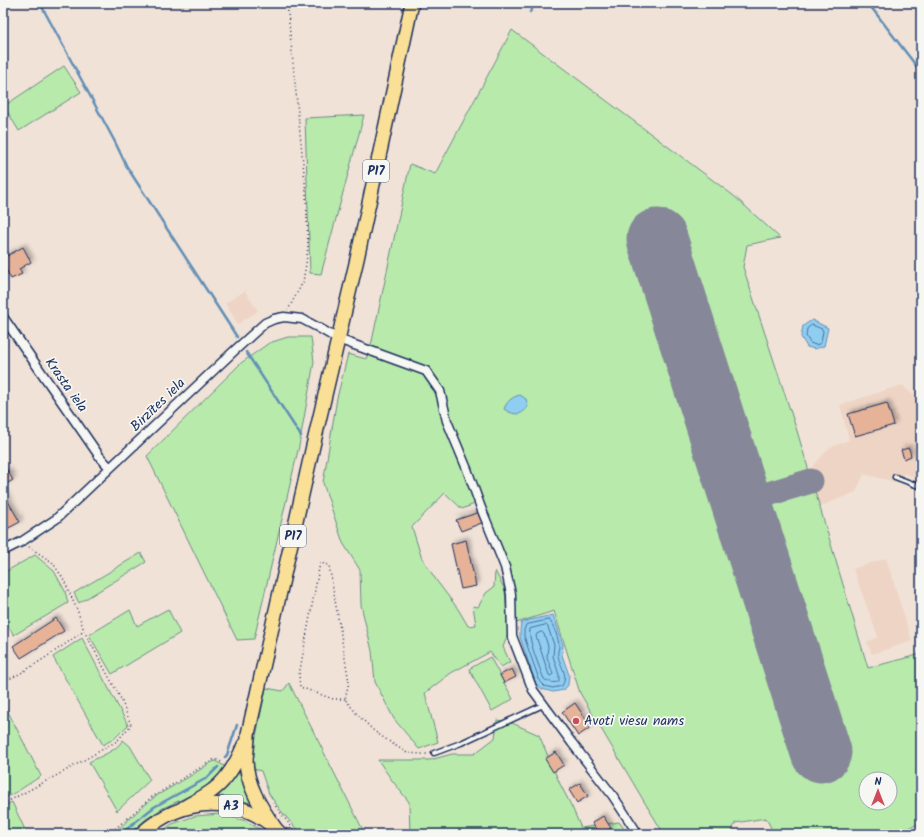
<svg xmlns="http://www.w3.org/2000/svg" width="924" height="837" font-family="Kalam,sans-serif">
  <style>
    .built { fill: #eed4c4 }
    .green { fill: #b8eaab; stroke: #6a8c84; fill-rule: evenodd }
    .water { fill: #90cef1; stroke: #618eb6 }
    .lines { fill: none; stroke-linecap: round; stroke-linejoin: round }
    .shore { stroke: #4a6f99; stroke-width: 1 }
    .stream { stroke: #618eb6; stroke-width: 2.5 }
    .taxiway { stroke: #86889a; stroke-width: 25 }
    .runway { stroke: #86889a; stroke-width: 61 }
    .building { fill: #e6b298; stroke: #1b2f5e; filter: url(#shadow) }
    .service-casing { stroke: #1b2f5e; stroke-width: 7 }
    .minor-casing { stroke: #1b2f5e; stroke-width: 11 }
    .primary-casing { stroke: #1b2f5e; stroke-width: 16 }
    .trunk-casing { stroke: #1b2f5e; stroke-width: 16 }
    .path { stroke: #1b2f5e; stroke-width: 1.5; stroke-dasharray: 1 3; stroke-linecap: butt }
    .service { stroke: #f6f6f2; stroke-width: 4 }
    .minor { stroke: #f6f6f2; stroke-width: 8 }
    .primary { stroke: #fadf96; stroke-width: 13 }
    .trunk { stroke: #fadf96; stroke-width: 13 }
    .poi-dot { fill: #d1495b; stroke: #f6f6f2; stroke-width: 1.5 }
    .labels { text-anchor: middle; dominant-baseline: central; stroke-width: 3.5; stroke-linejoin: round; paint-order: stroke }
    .shield { fill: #f6f6f2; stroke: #5d6b8a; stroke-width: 1 }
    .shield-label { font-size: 13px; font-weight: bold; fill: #1b2f5e }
    .street-label { font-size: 14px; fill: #1b2f5e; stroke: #f6f6f2 }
    .poi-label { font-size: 14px; fill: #1b2f5e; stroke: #f6f6f2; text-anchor: start }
  </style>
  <defs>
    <filter id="shadow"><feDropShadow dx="3" dy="-3" stdDeviation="2" flood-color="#0004"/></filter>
  </defs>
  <rect width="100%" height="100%" fill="#f1e2d7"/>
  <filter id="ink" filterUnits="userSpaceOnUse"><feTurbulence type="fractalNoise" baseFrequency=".025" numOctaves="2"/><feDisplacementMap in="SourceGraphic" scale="8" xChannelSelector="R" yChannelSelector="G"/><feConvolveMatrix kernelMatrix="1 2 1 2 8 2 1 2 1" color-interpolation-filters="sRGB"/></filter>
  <g filter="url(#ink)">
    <path class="built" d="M245,291L258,311L238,324L225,303Z
      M902,385L921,402V480L904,473L899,483L864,474L856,492L819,507L808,472L829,448L849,440L840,405Z
      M886,558L912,641L872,654L867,642L878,637L853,569Z"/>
    <path class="green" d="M512,30L734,196L780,238L747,245L743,267L797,431L868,668L921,654V823L894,834H774L766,818L735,823L731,834H664L645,803L580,693L554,611L513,624L512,576L484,506L477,503L462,509L445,493L412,527L421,556L436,580L458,609L468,626L476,625L473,606L478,607L486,593L494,587L495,571L505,590L508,634L503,647L510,662L501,667L490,652L451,673L425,693L438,742L419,749L394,719L375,682L372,651L361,605L360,570L343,543L323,483L337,398L348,354L366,359L372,341L410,164L435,174ZM866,779H890V803H866Z
      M64,66L81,92L19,131L4,106Z
      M364,115L321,274L310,273L305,118Z
      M288,337H311L314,362L299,446L254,639L237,640L147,456L241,363L269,343Z
      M141,553L146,562L79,603L74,593Z
      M35,555L54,571L65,591L68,603L14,635L3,618V573Z
      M168,609L180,633L112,674L89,635L130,610L137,626Z
      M82,638L128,725L115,738L103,745L53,657Z
      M490,657L513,699L492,711L469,669Z
      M289,683L365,834H301L281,811L269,794L261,771L254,769L252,756L266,688L283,691Z
      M3,702L41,776L18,791L3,799Z
      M497,720L512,723L539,735L560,784L572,807L581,828L619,822L628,834H410L409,802L391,779L378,760H430L452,754H474L495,738Z
      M123,740L130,746L150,780L117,811L89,762C101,756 116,751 123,740Z
      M215,761L226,767L213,783L198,792L163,808L146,819L129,834H113L141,808L156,796L192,775L210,763Z
      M236,773L243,775L253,802L252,804C241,799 229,796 216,796Z
      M12,802L27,834H5L3,831V807Z
      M221,814L246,821L268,834H158L172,824L195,816Z"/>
    <path class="water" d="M812,320L828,328L824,346L815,349L807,347L801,337L803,326Z
      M520,395L526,399L528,406C522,417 513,415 504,409C507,401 512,397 520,395Z
      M553,615L556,623L563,645L562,655L569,675L568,685L564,690L553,692L542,689L536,684L525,652L520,637V630L521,623L529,620Z"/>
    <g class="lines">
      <path class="shore" d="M812,325L822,329L823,331L821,343L816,345L810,343L806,336L807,329Z
        M549,620C553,623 559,640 559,646C559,649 557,652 558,656C560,666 569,674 562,686L553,688L544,686L540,682L529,651L524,636V630L526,625Z
        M546,625L548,627L554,645L553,656L559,675V681C555,684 548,682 544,679C540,669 527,638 530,629Z
        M542,632L544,634L548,646L547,657L553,674L551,676L549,675L536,636L537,634Z"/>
      <path class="stream" d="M40,3L115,142L127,167L237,337
        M868,3L921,72
        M530,12L535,3
        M246,352L301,436
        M225,757L227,755L237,725
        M122,834L130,826L154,807L207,778L218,767"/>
      <path class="taxiway" d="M741,502L811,481"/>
      <path class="runway" d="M657,239L821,752"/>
    </g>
    <path class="building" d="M23,247L31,262L19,269L22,274L11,279L3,264V258Z
      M887,403L894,425L855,436L848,414Z
      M909,448L911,456L904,459L901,450Z
      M7,470L13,480L3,486V472Z
      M3,493L20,522L3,531Z
      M480,512L484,522L461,531L456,520Z
      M466,540L476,586L461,589L451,544Z
      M56,618L64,631L21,658L13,646Z
      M512,669L516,677L504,683L500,675Z
      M575,703L591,727L578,736L562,712Z
      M556,752L564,765L553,772L545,759Z
      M580,783L588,796L577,803L569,790Z
      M603,816L611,828L601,834H599L592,823Z"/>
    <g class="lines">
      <defs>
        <path id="service" d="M895,477L921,487
          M434,753L461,743L543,705"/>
        <path id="minor" d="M3,317L100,457L110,468
          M3,551L21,542L56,519L234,351L265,323L274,319L284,317L302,319L319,328L338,339L426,371L440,391L447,421L467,469L481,508L505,567L511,594L512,636L533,690L572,743L613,796L638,834"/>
        <path id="primary" d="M183,808C193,802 204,797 213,790C228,779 237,762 244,745
          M275,828C261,808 246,784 246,759C247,750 248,742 248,734L313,446L357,259L412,3"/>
        <path id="trunk" d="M141,834C182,796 241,793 281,834"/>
      </defs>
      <use href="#service" class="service-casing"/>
      <use href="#minor" class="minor-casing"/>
      <use href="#primary" class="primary-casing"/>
      <use href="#trunk" class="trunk-casing"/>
      <path class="path" d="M287,3L306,193L308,246L306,264L303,282L288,310
        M3,681C14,678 24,671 34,665C51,654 67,643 84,631
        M345,699H333L300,687L299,675L320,563L329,565L349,682L345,699L356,713L374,731L393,744L407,753L421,754H427
        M273,803L297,834
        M3,804L65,771L117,741L131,725L121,699L84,631L78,612L63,578L52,562L29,547
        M109,834L152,797L213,760L215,759L223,763"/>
      <use href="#service" class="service"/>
      <use href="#minor" class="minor"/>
      <use href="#primary" class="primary"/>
      <use href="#trunk" class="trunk"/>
    </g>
  </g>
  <circle class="poi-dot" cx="576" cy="721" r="4"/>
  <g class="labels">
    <g class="shield">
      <rect x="363" y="160" width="26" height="22" rx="3"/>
      <rect x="280" y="525" width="26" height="22" rx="3"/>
      <rect x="219" y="795" width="24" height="22" rx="3"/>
    </g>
    <g class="shield-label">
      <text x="376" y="171">P17</text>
      <text x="293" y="536">P17</text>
      <text x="231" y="806">A3</text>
    </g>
    <g class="street-label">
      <text transform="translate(66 385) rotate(55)">Krasta iela</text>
      <text transform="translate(158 405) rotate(-44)">Birzītes iela</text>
    </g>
    <g class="poi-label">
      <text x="584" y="721">Avoti viesu nams</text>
    </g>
  </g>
  <rect width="924" height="837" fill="none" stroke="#f6f6f2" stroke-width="16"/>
  <rect x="8" y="8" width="908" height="821" fill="none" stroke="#1b2f5e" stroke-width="1.5" filter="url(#ink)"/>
  <g transform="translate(878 791)"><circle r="19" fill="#f6f6f2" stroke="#9ea6b7"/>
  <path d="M0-3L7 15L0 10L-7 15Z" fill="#d1495b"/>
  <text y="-6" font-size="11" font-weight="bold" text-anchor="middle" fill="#1b2f5e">N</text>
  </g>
</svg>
